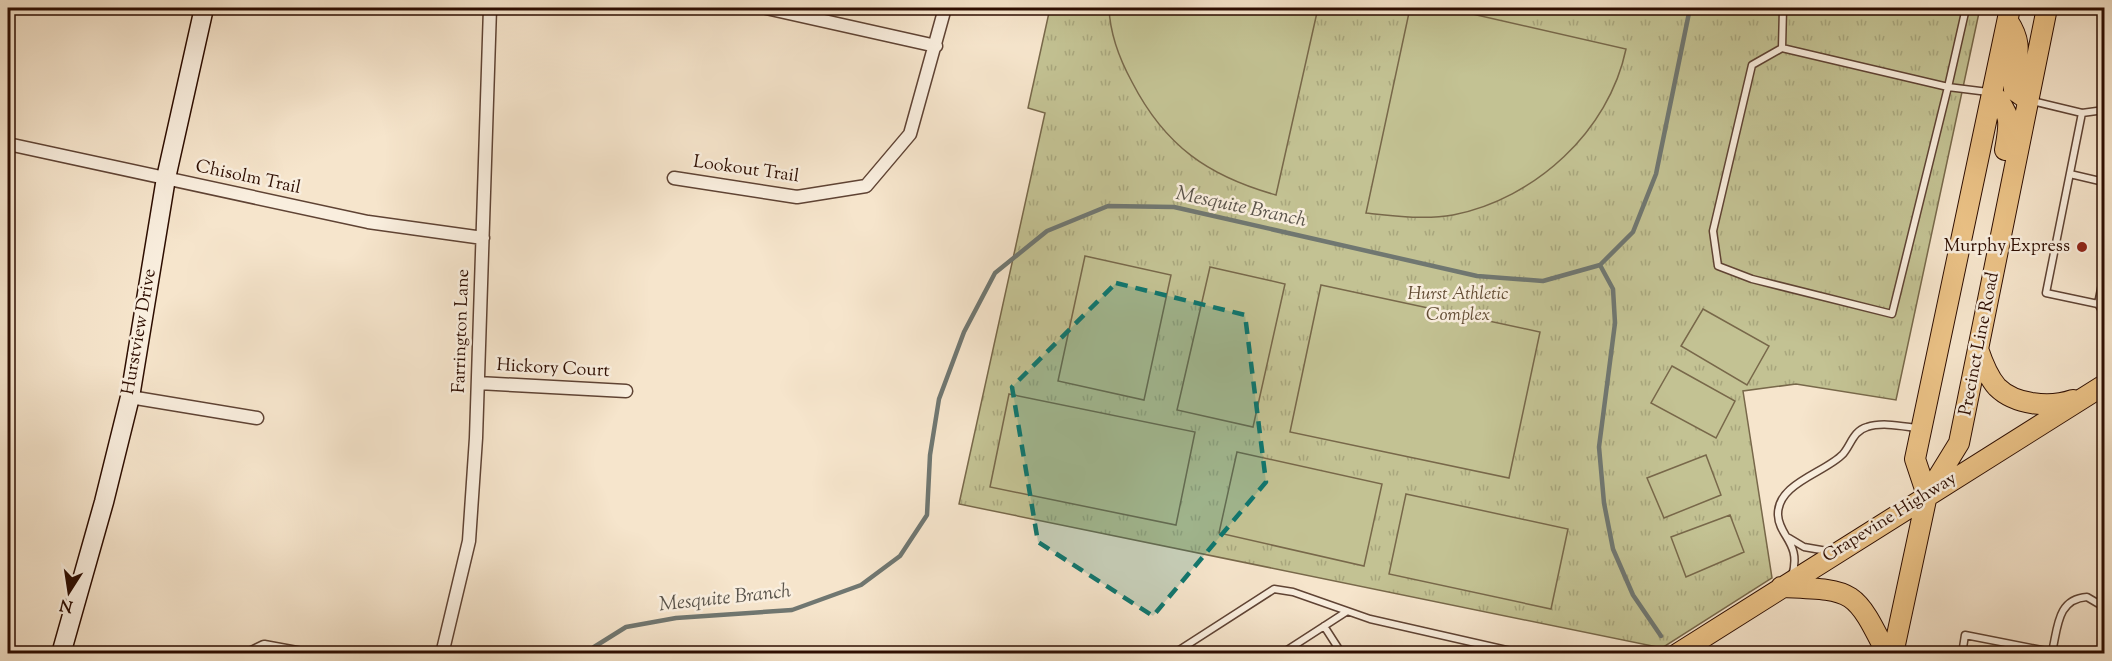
<svg xmlns="http://www.w3.org/2000/svg" width="2112" height="661" font-family="'Sorts Mill Goudy',serif">
  <style>
    .grass { fill: url(#grass-tufts); stroke: #78684a; stroke-width: 1.5 }
    .pitch { fill: #c3c293; stroke: #78684a; stroke-width: 1.5 }
    .lines { fill: none; stroke-linecap: round; stroke-linejoin: round }
    .stream { stroke: #707771; stroke-width: 4.5 }
    .lane-casing { stroke: #5f4334; stroke-width: 9 }
    .street-casing { stroke: #5f4334; stroke-width: 15 }
    .secondary-casing { stroke: #2d0d01; stroke-width: 21 }
    .primary-casing { stroke: #2d0d01; stroke-width: 22 }
    .lane { stroke: #f9eede; stroke-width: 6 }
    .street { stroke: #f9eede; stroke-width: 12 }
    .secondary { stroke: #f9eede; stroke-width: 18 }
    .primary { stroke: #ebc286; stroke-width: 20 }
    .marked { fill: #0f766e; fill-opacity: 0.2; stroke: #0f766e; stroke-width: 4.5; stroke-dasharray: 12 8; stroke-linejoin: round }
    .poi-dot { fill: #8f2418; stroke: #f9eede; stroke-width: 2 }
    .labels { text-anchor: middle; dominant-baseline: central; stroke-width: 5; stroke-linejoin: round; paint-order: stroke }
    .street-label { font-size: 18px; fill: #2d0d01; stroke: #f9eede }
    .poi-label { font-size: 18px; fill: #2d0d01; stroke: #f9eede; text-anchor: end }
    .park-label { font-size: 18px; font-style: italic; fill: #624c34; stroke: #f9eede }
    .water-label { font-size: 20px; font-style: italic; fill: #5a544b; stroke: #f9eede }
  </style>
  <defs>
    <pattern id="grass-tufts" width="24" height="20" patternUnits="userSpaceOnUse" patternTransform="scale(1.5)"><rect width="24" height="20" fill="#c3c293"/><path d="M3 7l-1-3M5 7V3M7 7l1-3M15 17l-1-3M17 17v-4M19 17l1-3" fill="none" stroke="#a8a67d"/></pattern>
  </defs>
  <rect width="100%" height="100%" fill="#f6e5cc"/>
  <filter id="stains"><feTurbulence type="fractalNoise" baseFrequency=".00333" numOctaves="4"/><feColorMatrix values="0 0 0 0 .2 0 0 0 0 .09 0 0 0 0 .02 0 0 0 .5 -.17"/></filter>
  <radialGradient id="worn" r=".72"><stop offset=".6" stop-color="#630" stop-opacity="0"/><stop offset="1" stop-color="#630" stop-opacity=".3"/></radialGradient>
  <path class="grass" d="M1050,8H1980L1896,400L1796,384L1743,391L1772,578L1662,648L959,504L1045,113L1028,108Z"/>
  <path class="pitch" d="M1109,8H1318L1276,195C1208,176 1165,146 1132,82C1120,60 1110,33 1109,8Z
    M1410,8H1446L1626,49C1609,131 1535,199 1453,215C1425,220 1394,216 1366,213Z
    M1085,256L1171,275L1144,400L1058,381Z
    M1210,267L1285,284L1253,427L1177,410Z
    M1321,285L1540,332L1509,478L1290,432Z
    M1703,309L1769,346L1747,385L1681,346Z
    M1672,366L1735,401L1716,438L1651,403Z
    M1009,394L1195,432L1176,525L990,487Z
    M1237,452L1382,484L1364,566L1219,533Z
    M1706,455L1721,495L1664,518L1647,478Z
    M1406,494L1568,529L1551,609L1389,574Z
    M1730,515L1744,552L1686,577L1671,537Z"/>
  <g class="lines">
    <path class="stream" d="M1600,265L1613,289L1615,323L1599,447L1604,503L1613,549L1633,595L1661,636
      M591,654L594,647L626,627L676,618L792,610L861,585L900,556L927,515L930,455L939,399L964,332L995,273L1047,231L1108,206L1174,207L1477,276L1543,281L1600,265L1633,232L1656,174L1690,8"/>
    <defs>
      <path id="lane" d="M1966,8L1948,87L1988,92
        M1782,48L1948,87L1892,314L1752,279L1718,266L1713,231L1752,65L1782,48L1783,8
        M2032,101L2082,113L2104,110
        M2082,113L2046,293L2098,304L2104,314
        M2070,174L2104,182
        M2102,181L2104,170
        M2098,304L2104,274
        M1789,538L1804,547L1827,551
        M1792,576C1802,543 1779,537 1778,515C1777,483 1825,473 1843,454C1851,445 1853,431 1867,427C1882,422 1901,426 1917,428
        M1324,626L1342,654
        M2052,652C2058,627 2057,599 2087,597L2104,607
        M1173,654L1274,589L1293,592L1370,619L1524,654
        M1281,654L1346,612
        M1962,654L1965,635L2062,654
        M2099,654L2104,643"/>
      <path id="street" d="M766,8L936,46
        M8,144L368,222L483,238
        M674,178L797,197L866,186L910,134L945,8
        M478,383L626,391
        M130,397L257,418
        M250,654L264,647L302,654
        M442,654L469,541L476,438L490,8"/>
      <path id="secondary" d="M61,654L104,502L130,397L166,178L204,8"/>
      <path id="primary" d="M2008,21C2027,50 2012,60 2014,90L2028,100
        M1992,93C2012,115 2010,122 2005,150
        M1978,349C1982,361 1988,377 1997,387C2015,405 2050,408 2073,400
        M1927,495L1915,459L2010,8
        M1781,587C1854,590 1854,588 1887,654
        M1677,654L2104,385
        M1893,654L1927,495L1959,443L2047,8"/>
    </defs>
    <use href="#lane" class="lane-casing"/>
    <use href="#street" class="street-casing"/>
    <use href="#secondary" class="secondary-casing"/>
    <use href="#primary" class="primary-casing"/>
    <use href="#lane" class="lane"/>
    <use href="#street" class="street"/>
    <use href="#secondary" class="secondary"/>
    <use href="#primary" class="primary"/>
  </g>
  <path class="marked" d="M1116,283L1245,315L1266,482L1153,616L1038,542L1012,387Z"/>
  <circle class="poi-dot" cx="2082" cy="247" r="6"/>
  <g class="labels">
    <g class="street-label">
      <text transform="translate(746 170) rotate(8)">Lookout Trail</text>
      <text transform="translate(248 178) rotate(12)">Chisolm Trail</text>
      <text transform="translate(462 331) rotate(-88)">Farrington Lane</text>
      <text transform="translate(140 332) rotate(-80)">Hurstview Drive</text>
      <text transform="translate(1980 344) rotate(-79)">Precinct Line Road</text>
      <text transform="translate(553 369) rotate(3)">Hickory Court</text>
      <text transform="translate(1890 518) rotate(-32)">Grapevine Highway</text>
    </g>
    <g class="poi-label">
      <text x="2070" y="247">Murphy Express</text>
    </g>
    <g class="park-label">
      <text x="1458" y="295">Hurst Athletic<tspan x="1458" dy="21">Complex</tspan></text>
    </g>
    <g class="water-label">
      <text transform="translate(1241 208) rotate(12)">Mesquite Branch</text>
      <text transform="translate(725 599) rotate(-6)">Mesquite Branch</text>
    </g>
  </g>
  <rect width="2112" height="661" fill="none" stroke="#f6e5cc" stroke-width="30"/>
  <rect x="9" y="9" width="2094" height="643" fill="none" stroke="#2d0d01" stroke-width="3"/>
  <rect x="15" y="15" width="2082" height="631" fill="none" stroke="#2d0d01" stroke-width="1.5"/>
  <g transform="translate(69 592) rotate(192)" stroke="#f9eede" stroke-width="4.5" paint-order="stroke">
  <path d="M0-4.5L10 22L0 15L-10 22Z" fill="#2d0d01"/>
  <text y="-9" font-size="16" font-weight="bold" text-anchor="middle" fill="#2d0d01">N</text>
  </g>
  <rect width="100%" height="100%" filter="url(#stains)"/>
  <rect width="100%" height="100%" fill="url(#worn)"/>
</svg>
